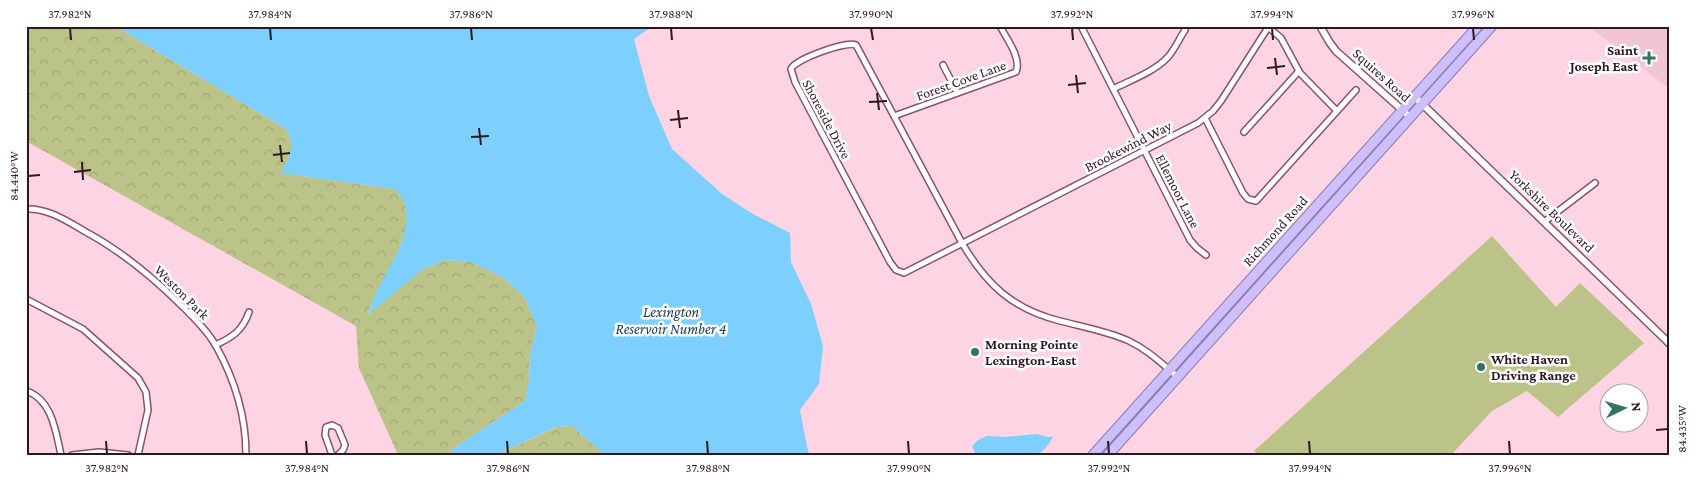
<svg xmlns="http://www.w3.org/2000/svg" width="1696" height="481" font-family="'Crimson Pro',serif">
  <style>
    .built { fill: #f1c4d6 }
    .forest { fill: url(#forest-crowns) }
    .garden { fill: #bcc388 }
    .water { fill: #7dd0fe }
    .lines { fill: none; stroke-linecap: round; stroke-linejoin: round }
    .minor-casing { stroke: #8b5169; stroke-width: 8 }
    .tertiary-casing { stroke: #8b5169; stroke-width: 9 }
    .trunk-casing { stroke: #8d7aae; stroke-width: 11 }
    .minor { stroke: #fff; stroke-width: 5 }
    .tertiary { stroke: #fff; stroke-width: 6 }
    .trunk { stroke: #ccbffb; stroke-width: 9 }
    .ticks { fill: none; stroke: #2f1722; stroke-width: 2 }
    .poi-dot { fill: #327362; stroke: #fff; stroke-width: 2 }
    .labels { text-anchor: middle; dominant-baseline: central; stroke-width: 5; stroke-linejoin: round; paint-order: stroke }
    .poi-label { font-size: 14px; font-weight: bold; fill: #2f1722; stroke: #fff; text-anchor: start }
    .street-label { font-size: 14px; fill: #2f1722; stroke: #fff }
    .water-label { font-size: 15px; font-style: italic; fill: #124259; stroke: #fff }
    .neatline { fill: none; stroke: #2f1722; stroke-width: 2 }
    .ticks-label { font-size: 12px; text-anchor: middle; fill: #2f1722 }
  </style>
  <defs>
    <pattern id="forest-crowns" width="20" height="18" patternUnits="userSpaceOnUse" patternTransform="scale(1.25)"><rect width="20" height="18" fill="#bcc388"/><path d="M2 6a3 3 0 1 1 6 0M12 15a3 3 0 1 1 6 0" fill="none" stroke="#a2a775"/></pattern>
  </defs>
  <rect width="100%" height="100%" fill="#fdd4e3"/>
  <path class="built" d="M1588,26H1670V89Z"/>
  <path class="forest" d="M26,26H115L286,129C297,148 289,156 281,173L395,189C398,193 403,197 405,202C417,238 378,280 368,314L423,269L446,260L471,262L504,278L525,298L537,326L530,355L529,381L525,401L451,450V455H398L359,368L356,326L26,141Z
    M572,426L605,455H496L557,427Z"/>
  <path class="garden" d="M1492,236L1556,307L1580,283L1644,343L1558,417L1527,391L1492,411L1451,455H1258L1254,451Z"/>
  <path class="water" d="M115,26H653L634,39L649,96L672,149L722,194L753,214L790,233L791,262L811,304L823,346L819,384L800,410L808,451L810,455H605L572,426L556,427L496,455H451V450L525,401L529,381L530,355L537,326L525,298L504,278L471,262L446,260L423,269L368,315L374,297L402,243L407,219L404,201L395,189L280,173C290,157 296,147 286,129Z
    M1036,434L1049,437L1053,436C1051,442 1044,451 1038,454C1030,458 987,455 976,455L972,446L978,440L987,436L1004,437Z"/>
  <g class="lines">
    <defs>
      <path id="minor" d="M1081,26L1190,240L1197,248L1206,255
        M1268,27L1281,38L1300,73L1337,111
        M943,65L957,92
        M1113,89C1131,80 1154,72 1168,57C1175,49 1179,39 1185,30
        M894,116L1016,72C1022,58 1006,38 1000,26
        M1205,118L1243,193L1248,199L1256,201L1356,90
        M1244,132L1299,71
        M26,209C48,208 67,221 86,232C123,252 154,278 184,308C196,320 208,332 216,346C235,380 246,416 246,455
        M1544,222L1595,183
        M26,299L83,329L138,378L146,392L148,410L138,455
        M215,345C232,338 243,330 249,312
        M1178,377C1162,364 1148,350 1129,341C1107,331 1083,327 1060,321C1012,309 986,284 962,243L856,45C846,41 795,59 791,69L795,82L890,262L896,270L904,273L1198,123L1213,111L1221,101L1269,26
        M26,391C52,399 56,432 61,455
        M72,455L99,452L128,455
        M332,455L325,435L326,427L332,425L338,428L345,445L343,450L338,455"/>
      <path id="tertiary" d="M1320,26L1330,43L1336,51L1410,117
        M1415,97L1670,344"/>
      <path id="trunk" d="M1093,455L1478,26
        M1108,455L1492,26"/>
    </defs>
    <use href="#minor" class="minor-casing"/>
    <use href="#tertiary" class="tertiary-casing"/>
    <use href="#trunk" class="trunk-casing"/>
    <use href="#minor" class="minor"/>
    <use href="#tertiary" class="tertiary"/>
    <use href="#trunk" class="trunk"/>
  </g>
  <path class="ticks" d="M70,28L71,40M270,28L271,40M471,28L472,40M671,28L672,40M871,28L873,40M1072,28L1073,40M1272,28L1273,40M1473,28L1474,40M1275,58L1277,75M1267,68L1285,66M1076,75L1078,93M1068,85L1086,83M877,93L879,110M869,102L887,101M678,110L680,128M670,120L688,118M479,128L481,145M471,137L489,136M280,145L282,162M273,155L290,153M82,162L83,180M74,172L91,170M28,176L40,175M1656,430L1668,429M106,441L107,454M306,441L307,454M507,441L508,454M707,441L708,454M908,441L909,454M1108,441L1109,454M1309,441L1310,454M1509,441L1510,454"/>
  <g class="poi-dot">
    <path d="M1646.5 50.5h5v5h5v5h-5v5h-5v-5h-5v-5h5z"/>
    <circle cx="975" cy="352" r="5"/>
    <circle cx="1481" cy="367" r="5"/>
  </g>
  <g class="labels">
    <g class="poi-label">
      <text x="1638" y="50" text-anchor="end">Saint<tspan x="1638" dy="16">Joseph East</tspan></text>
      <text x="985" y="344">Morning Pointe<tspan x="985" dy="16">Lexington-East</tspan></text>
      <text x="1491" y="359">White Haven<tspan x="1491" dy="16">Driving Range</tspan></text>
    </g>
    <g class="street-label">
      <text transform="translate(1382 75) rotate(42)">Squires Road</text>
      <text transform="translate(961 80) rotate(-20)">Forest Cove Lane</text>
      <text transform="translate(827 119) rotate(62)">Shoreside Drive</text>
      <text transform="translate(1128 146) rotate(-27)">Brookewind Way</text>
      <text transform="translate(1178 191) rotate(63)">Ellemoor Lane</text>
      <text transform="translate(1552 211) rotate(44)">Yorkshire Boulevard</text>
      <text transform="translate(1275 231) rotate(-48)">Richmond Road</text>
      <text transform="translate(182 292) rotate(45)">Weston Park</text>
    </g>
    <g class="water-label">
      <text x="671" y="312">Lexington<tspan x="671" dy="17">Reservoir Number 4</tspan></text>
    </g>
  </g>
  <rect width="1696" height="481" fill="none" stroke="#ffffff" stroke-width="55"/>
  <g transform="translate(1624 408) rotate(85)"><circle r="24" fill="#ffffff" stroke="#aca2a7"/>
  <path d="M0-4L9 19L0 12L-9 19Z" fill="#327362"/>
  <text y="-8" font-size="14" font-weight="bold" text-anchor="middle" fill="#2f1722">N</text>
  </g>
  <rect x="28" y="28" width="1640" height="426" class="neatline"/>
  <g class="ticks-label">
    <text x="70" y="18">37.982°N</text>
    <text x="270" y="18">37.984°N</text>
    <text x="471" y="18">37.986°N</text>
    <text x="671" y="18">37.988°N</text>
    <text x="871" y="18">37.990°N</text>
    <text x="1072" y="18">37.992°N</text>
    <text x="1272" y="18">37.994°N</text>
    <text x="1473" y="18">37.996°N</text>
    <text transform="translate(14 176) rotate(-90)" y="4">84.440°W</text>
    <text transform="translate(1682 429) rotate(-90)" y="4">84.435°W</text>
    <text x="107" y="472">37.982°N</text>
    <text x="307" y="472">37.984°N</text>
    <text x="508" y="472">37.986°N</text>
    <text x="708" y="472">37.988°N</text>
    <text x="909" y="472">37.990°N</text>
    <text x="1109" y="472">37.992°N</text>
    <text x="1310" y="472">37.994°N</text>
    <text x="1510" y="472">37.996°N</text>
  </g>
</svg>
